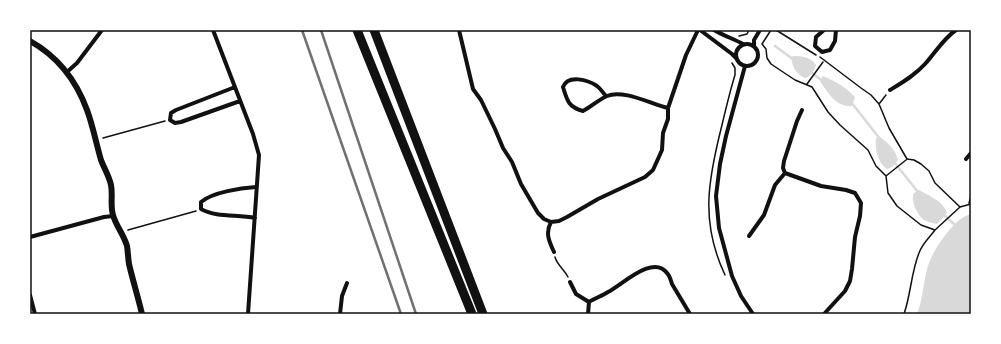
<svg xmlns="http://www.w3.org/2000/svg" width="1001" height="344" font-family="'Noto Sans',sans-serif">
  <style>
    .water { fill: #d9d9d9 }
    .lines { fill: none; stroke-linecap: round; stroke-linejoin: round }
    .stream { stroke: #d9d9d9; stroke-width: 2.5 }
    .path { stroke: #111; stroke-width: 1.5 }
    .minor { stroke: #111; stroke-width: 4 }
    .tertiary { stroke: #111; stroke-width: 6 }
    .motorway { stroke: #111; stroke-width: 9 }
    .rail { stroke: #707070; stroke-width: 2.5 }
    .neatline { fill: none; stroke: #111; stroke-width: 1.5 }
  </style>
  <rect width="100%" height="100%" fill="#fff"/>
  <path class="water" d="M793,56C802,56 811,57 816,65C814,71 812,76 805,78C796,74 793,68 791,58Z
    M823,76C835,81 846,87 855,97L852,106C837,108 827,92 820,81Z
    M880,137C888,143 896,150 898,160L892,167L887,169C877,162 875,150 876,138Z
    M919,190C930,196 942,201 947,212L942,219L937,224C932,223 928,222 924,220C917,215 910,200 914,193Z
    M971,214V314H917C924,297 923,279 929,263C934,249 951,225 962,218C965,216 968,215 971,214Z"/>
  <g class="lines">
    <path class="stream" d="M775,46L794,60
      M812,73L823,81
      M851,102L880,139
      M894,162L918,192
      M943,214L955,225"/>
    <path class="path" d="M771,30L762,44L766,49L767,58L771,64L795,80L812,87L828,112L840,125L868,150L876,166L886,176L888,193L897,206L921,225L935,230L960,207L971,204
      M776,30L816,55
      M739,36L747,34L749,30
      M820,57L861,88L871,95L879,104L889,128L907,159L914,160L921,164L929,171L935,183L960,207
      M807,84L823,62
      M879,104L886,95
      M103,138L165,121
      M886,176L906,160
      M969,203L971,196
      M128,230L196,211
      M555,257C557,265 564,269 568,277
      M725,275C700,222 708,180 722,125C726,108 730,91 735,75V68L732,63
      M904,314C911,294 911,273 919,253C922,244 930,237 935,230"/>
    <path class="minor" d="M213,30L253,134L259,155L248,314
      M459,30L473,89L481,100L495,129L503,148L512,162L521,184L538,213L544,219L551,222L559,221L567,217L598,199L645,177L653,170L662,150L663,133L668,119V108L686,55L698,30
      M700,30L732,54L737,59
      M714,30C724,36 734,39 743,44
      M824,30L816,37L815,46L822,52L830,50L835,41L836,30
      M736 55a11 11 0 1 1 22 0a11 11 0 1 1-22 0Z
      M754,46V40L760,30
      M745,66L726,136L720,164L716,196L719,228L732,276L741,296L753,314
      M67,72L77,63L102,30
      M235,87L176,110L171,113L170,120L175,123L181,122L240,101
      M890,90C903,82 915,75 925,64C935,53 943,39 956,30
      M606,96C603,93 601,89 597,86C588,80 568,74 563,87C567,100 568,107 583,111C591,107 598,100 607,96C623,89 651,104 668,108
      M802,110L797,121L784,161L783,168L785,173L821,186L846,190L855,193L861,203L860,216L855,237L852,269L850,281L845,291L824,314
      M966,159L971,153
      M255,218C238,214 217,218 201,209V202C213,192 241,188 257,187
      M551,222C545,233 549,241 554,252
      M749,236L764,215L775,185L785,173
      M30,237L104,217L113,216
      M570,282L576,294L589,302
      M30,295L35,314
      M340,314L342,296L347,283
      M588,314L589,302C595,298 602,296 608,292C622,285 653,254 667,273C670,276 671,281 672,284C678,294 684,304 690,314"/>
    <path class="tertiary" d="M30,41C57,56 76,80 87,110C93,126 96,143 101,160C104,168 109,176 111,185C113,195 110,205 113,215C116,226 124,235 127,246C128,252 128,258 129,264C133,281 138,297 142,314"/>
    <path class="motorway" d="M357,30L472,314
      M374,30L483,314"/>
    <path class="rail" d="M302,30L401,314
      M321,30L416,314"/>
  </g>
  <rect width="1001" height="344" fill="none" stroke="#ffffff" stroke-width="62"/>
  <rect x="31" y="31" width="939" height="282" class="neatline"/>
</svg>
